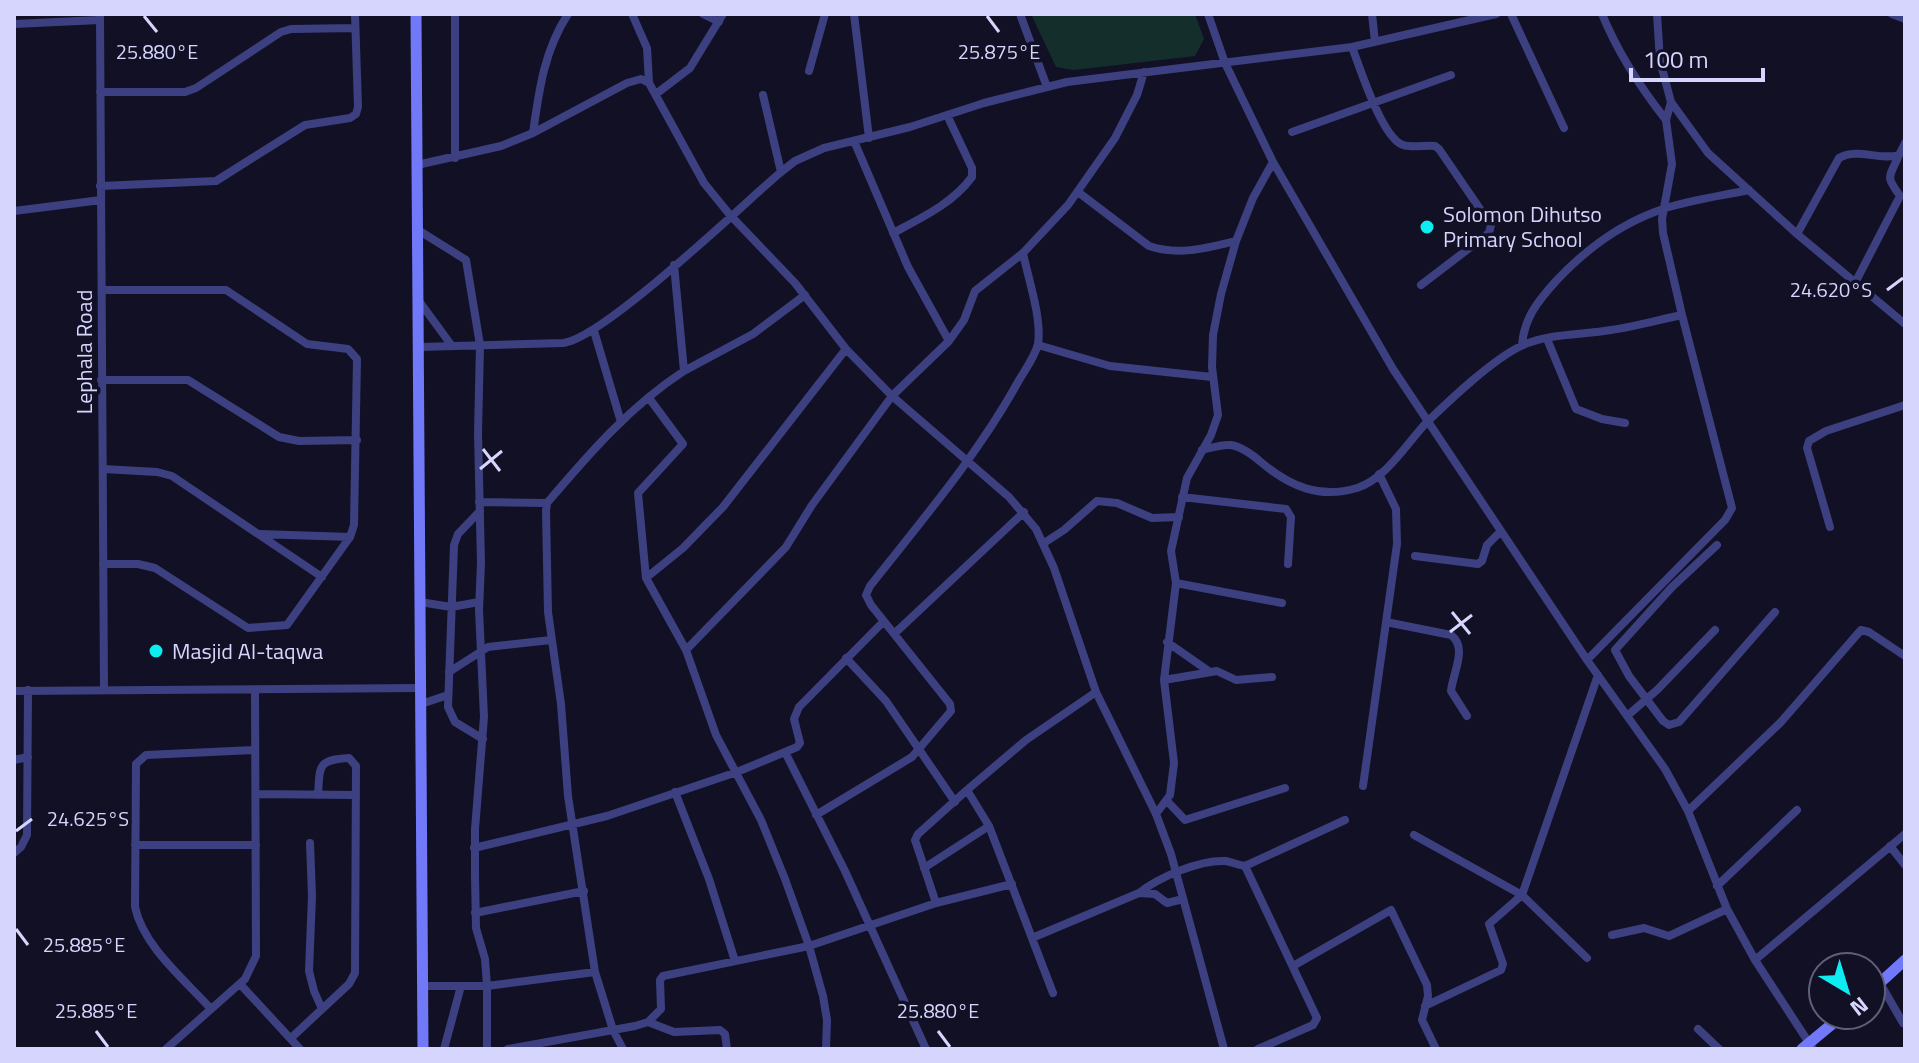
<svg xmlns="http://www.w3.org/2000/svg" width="1919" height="1063" font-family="'Titillium Web',sans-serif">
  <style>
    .green { fill: #132e2b }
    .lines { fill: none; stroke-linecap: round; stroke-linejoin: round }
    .minor { stroke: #3d4080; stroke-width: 8 }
    .secondary { stroke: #7179f8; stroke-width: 11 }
    .ticks { fill: none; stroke: #d6d5fd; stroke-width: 3 }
    .poi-dot { fill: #0decf1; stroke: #121024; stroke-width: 3 }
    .labels { text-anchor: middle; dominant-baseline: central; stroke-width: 7; stroke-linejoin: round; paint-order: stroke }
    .poi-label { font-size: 22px; fill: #d6d5fd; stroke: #121024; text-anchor: start }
    .street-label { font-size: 22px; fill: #d6d5fd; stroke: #121024 }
    .ticks-label { font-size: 20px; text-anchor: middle; fill: #d6d5fd; stroke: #121024; stroke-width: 7; stroke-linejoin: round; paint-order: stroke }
  </style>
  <rect width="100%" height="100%" fill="#121024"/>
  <path class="green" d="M1031,14H1195L1204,39L1195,56L1074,70L1056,67Z"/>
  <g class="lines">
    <path class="minor" d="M100,14L104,690
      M455,14V158
      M632,14L647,48L649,83
      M703,14L719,22
      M854,14L869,138
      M1020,14L1047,87
      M1208,14L1225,63L1273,162L1393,369L1587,660L1665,769L1688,811L1727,909L1755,960L1813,1049
      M1372,14L1375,42
      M1511,14L1564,128
      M1602,14C1618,53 1640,87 1666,120L1671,102
      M1657,14L1660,61L1671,102L1708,153L1797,234L1905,324
      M1892,14L1905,19
      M14,24L100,20
      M1352,47C1360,68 1382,138 1403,145C1412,148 1425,145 1435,146L1439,149L1491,225L1489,233L1421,285
      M809,71L825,14
      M100,92H185L196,88L281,32L291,29L355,28
      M656,94L690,68L723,14
      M763,95L781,172
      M1292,132L1451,75
      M533,133C539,90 544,51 568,14
      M854,141L908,267L949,341
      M417,165L501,146L533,133L627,83L641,79L649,83L704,183L730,215L795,283L846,349L892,396L1009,497L1036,529L1054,568L1096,692L1156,814L1171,854L1224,1049
      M100,186L216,181L305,125L350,118L356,114L358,107L355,14
      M1078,192L1149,246C1178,256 1207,248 1236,241
      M14,211L101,200
      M418,230L466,260L480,345L478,433L481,563L479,610L484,717L475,829V876L476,928L485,959L487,986V1049
      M893,233C921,218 952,204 972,177V168L947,115
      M1797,234L1839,158C1858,147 1879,161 1899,155L1905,143
      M1855,283L1900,196C1885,175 1889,179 1899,155
      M103,290H226L307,344L348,349L357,359L354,525L350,537L287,625L248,628L155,568L138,564H103
      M419,301L452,346
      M594,331L621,422
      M1547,339L1576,409L1602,419L1625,423
      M1038,345L1110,366L1212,377
      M1522,345C1524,318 1538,301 1556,281C1586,249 1621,223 1663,209C1690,200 1721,196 1749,190
      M419,347L563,343C603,339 742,205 781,172L795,161L824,148L910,127L984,103L1067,82L1352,47L1496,14
      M684,371L753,334L805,295
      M101,380H188L279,437L299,441L357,440
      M649,398L683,444L638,493L646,578L686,650L716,735L761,820L785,879L809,946L823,996L827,1020L826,1049
      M1202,450C1211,448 1222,444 1231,445C1243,447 1254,456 1262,463C1291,487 1320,499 1357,488C1386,479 1407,443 1427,422C1451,399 1492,360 1521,346C1548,333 1582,335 1611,330C1634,327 1658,320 1682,315
      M103,469L157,472L172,476L322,577
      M1182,497L1286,509L1291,517L1288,564
      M479,502L547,503
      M480,511L458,534L454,545L448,707L455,722L483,739
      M1830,527L1807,448L1809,441L1826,431L1905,405
      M260,534L350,537
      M1044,543L1064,530L1097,501L1117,503L1152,518L1179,517
      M1717,545L1672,587L1615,650L1629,676L1663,721L1669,725L1679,722L1775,612
      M1415,556L1478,564L1482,561L1487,545L1501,531
      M646,578L683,548L723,507L846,349
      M1176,583L1282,603
      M420,602L451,607L479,602
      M1386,622L1451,635C1468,648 1453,672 1451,691L1467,716
      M894,634L1024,512
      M1167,642L1210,672
      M686,650L786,547L812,505L892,396L949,341L964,320L975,291L1023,253L1068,205L1115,138L1137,95L1144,72
      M846,658L886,701L955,802
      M1587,660L1725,520L1732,508L1682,315L1663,233L1662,219L1672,164L1666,120
      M449,672L488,647L551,640
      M1164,680L1217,671L1236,680L1272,677
      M14,691L421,688
      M421,704L448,695
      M1627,716L1657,690L1715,630
      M785,752L845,871L926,1049
      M14,760L28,757
      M1363,786L1397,544L1396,509L1379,474
      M675,792L709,879L735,961
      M256,794L355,795
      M1167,801L1185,820L1285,788
      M1688,811L1780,723L1861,630L1869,632L1905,656
      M1156,814L1170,795L1174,763L1164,680L1176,583L1171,551L1187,478L1211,435L1218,415L1212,367L1213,335L1221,294L1236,241L1253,198L1273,162
      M816,815L912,757L951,711L950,704L871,605L866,595L870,586C922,520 977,456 1018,382C1024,371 1035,357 1038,344C1042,318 1028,278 1023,253
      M1414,835L1522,895L1489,924L1503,964L1501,970L1425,1006
      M310,843L312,896L309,971L314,991L322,1009
      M135,845H256
      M1890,846L1905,865
      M474,848L607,816L737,772L797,747L800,743L794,719L799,707L884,621
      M14,853L21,847L27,835L28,690
      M1245,866L1345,820
      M924,868L989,826
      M1717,886L1797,810
      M1139,893C1159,877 1199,860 1225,861C1232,862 1238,865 1245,866L1317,1018L1313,1025L1258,1049
      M936,903L915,840L918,834L967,790
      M475,913L584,891
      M1612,935L1644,928L1669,936L1727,909
      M1032,938L1139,893L1155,894L1167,903L1183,899
      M1587,958L1522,895L1598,675
      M1755,960L1905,834
      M1293,966L1391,910L1427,985L1428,996L1422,1020L1436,1049
      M1880,983L1903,1023
      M240,984L300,1049
      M422,986H487L595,972
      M1053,993L989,826L967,790L1026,740L1096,692
      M211,1009C185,980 143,946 135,907L136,764L146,755L254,750
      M648,1022L674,1032L720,1030L725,1034L727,1049
      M1698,1029L1719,1049
      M291,1038L349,984L355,973L356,766L349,758C317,760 320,766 318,795
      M166,1049L245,979L256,956L255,690
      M444,1049L461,986
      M508,1049L635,1026L648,1022L661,1009L660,980L663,976L809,946L936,903L1012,884
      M623,1049L613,1030L595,972L568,796L561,704L548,612L546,511L547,503C588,455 630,406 684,371L674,265"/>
    <path class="secondary" d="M416,14L423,1049
      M1871,991L1905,960
      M1802,1049L1843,1015"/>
  </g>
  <path class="ticks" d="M144,16L157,32M987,16L999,32M1887,290L1903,278M483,449L500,471M480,469L502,451M1452,612L1470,634M1450,632L1472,615M16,831L32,819M16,929L28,945M96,1031L108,1047M938,1031L950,1047"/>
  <g class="poi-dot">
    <circle cx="1427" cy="227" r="8"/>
    <circle cx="156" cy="651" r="8"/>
  </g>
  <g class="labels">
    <g class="poi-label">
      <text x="1443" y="214">Solomon Dihutso<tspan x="1443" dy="25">Primary School</tspan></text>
      <text x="172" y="651">Masjid Al-taqwa</text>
    </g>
    <g class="street-label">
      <text transform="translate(84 352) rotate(-90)">Lephala Road</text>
    </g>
  </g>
  <g class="ticks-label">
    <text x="157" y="59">25.880°E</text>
    <text x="999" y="59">25.875°E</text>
    <text x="1831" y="297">24.620°S</text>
    <text x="88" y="826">24.625°S</text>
    <text x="84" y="952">25.885°E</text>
    <text x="96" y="1018">25.885°E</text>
    <text x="938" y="1018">25.880°E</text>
  </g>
  <rect width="1919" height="1063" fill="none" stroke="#d6d5fd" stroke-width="32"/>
  <g transform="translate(1847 991) rotate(142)"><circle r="38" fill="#121024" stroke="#605f7b" stroke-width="2"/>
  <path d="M0-6L14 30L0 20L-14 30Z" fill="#0decf1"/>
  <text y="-12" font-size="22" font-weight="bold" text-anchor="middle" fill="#d6d5fd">N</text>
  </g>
  <path d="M1631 68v12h132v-12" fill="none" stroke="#d6d5fd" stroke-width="4"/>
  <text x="1643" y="68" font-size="24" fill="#d6d5fd" stroke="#121024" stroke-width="6" paint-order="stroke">100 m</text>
</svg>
